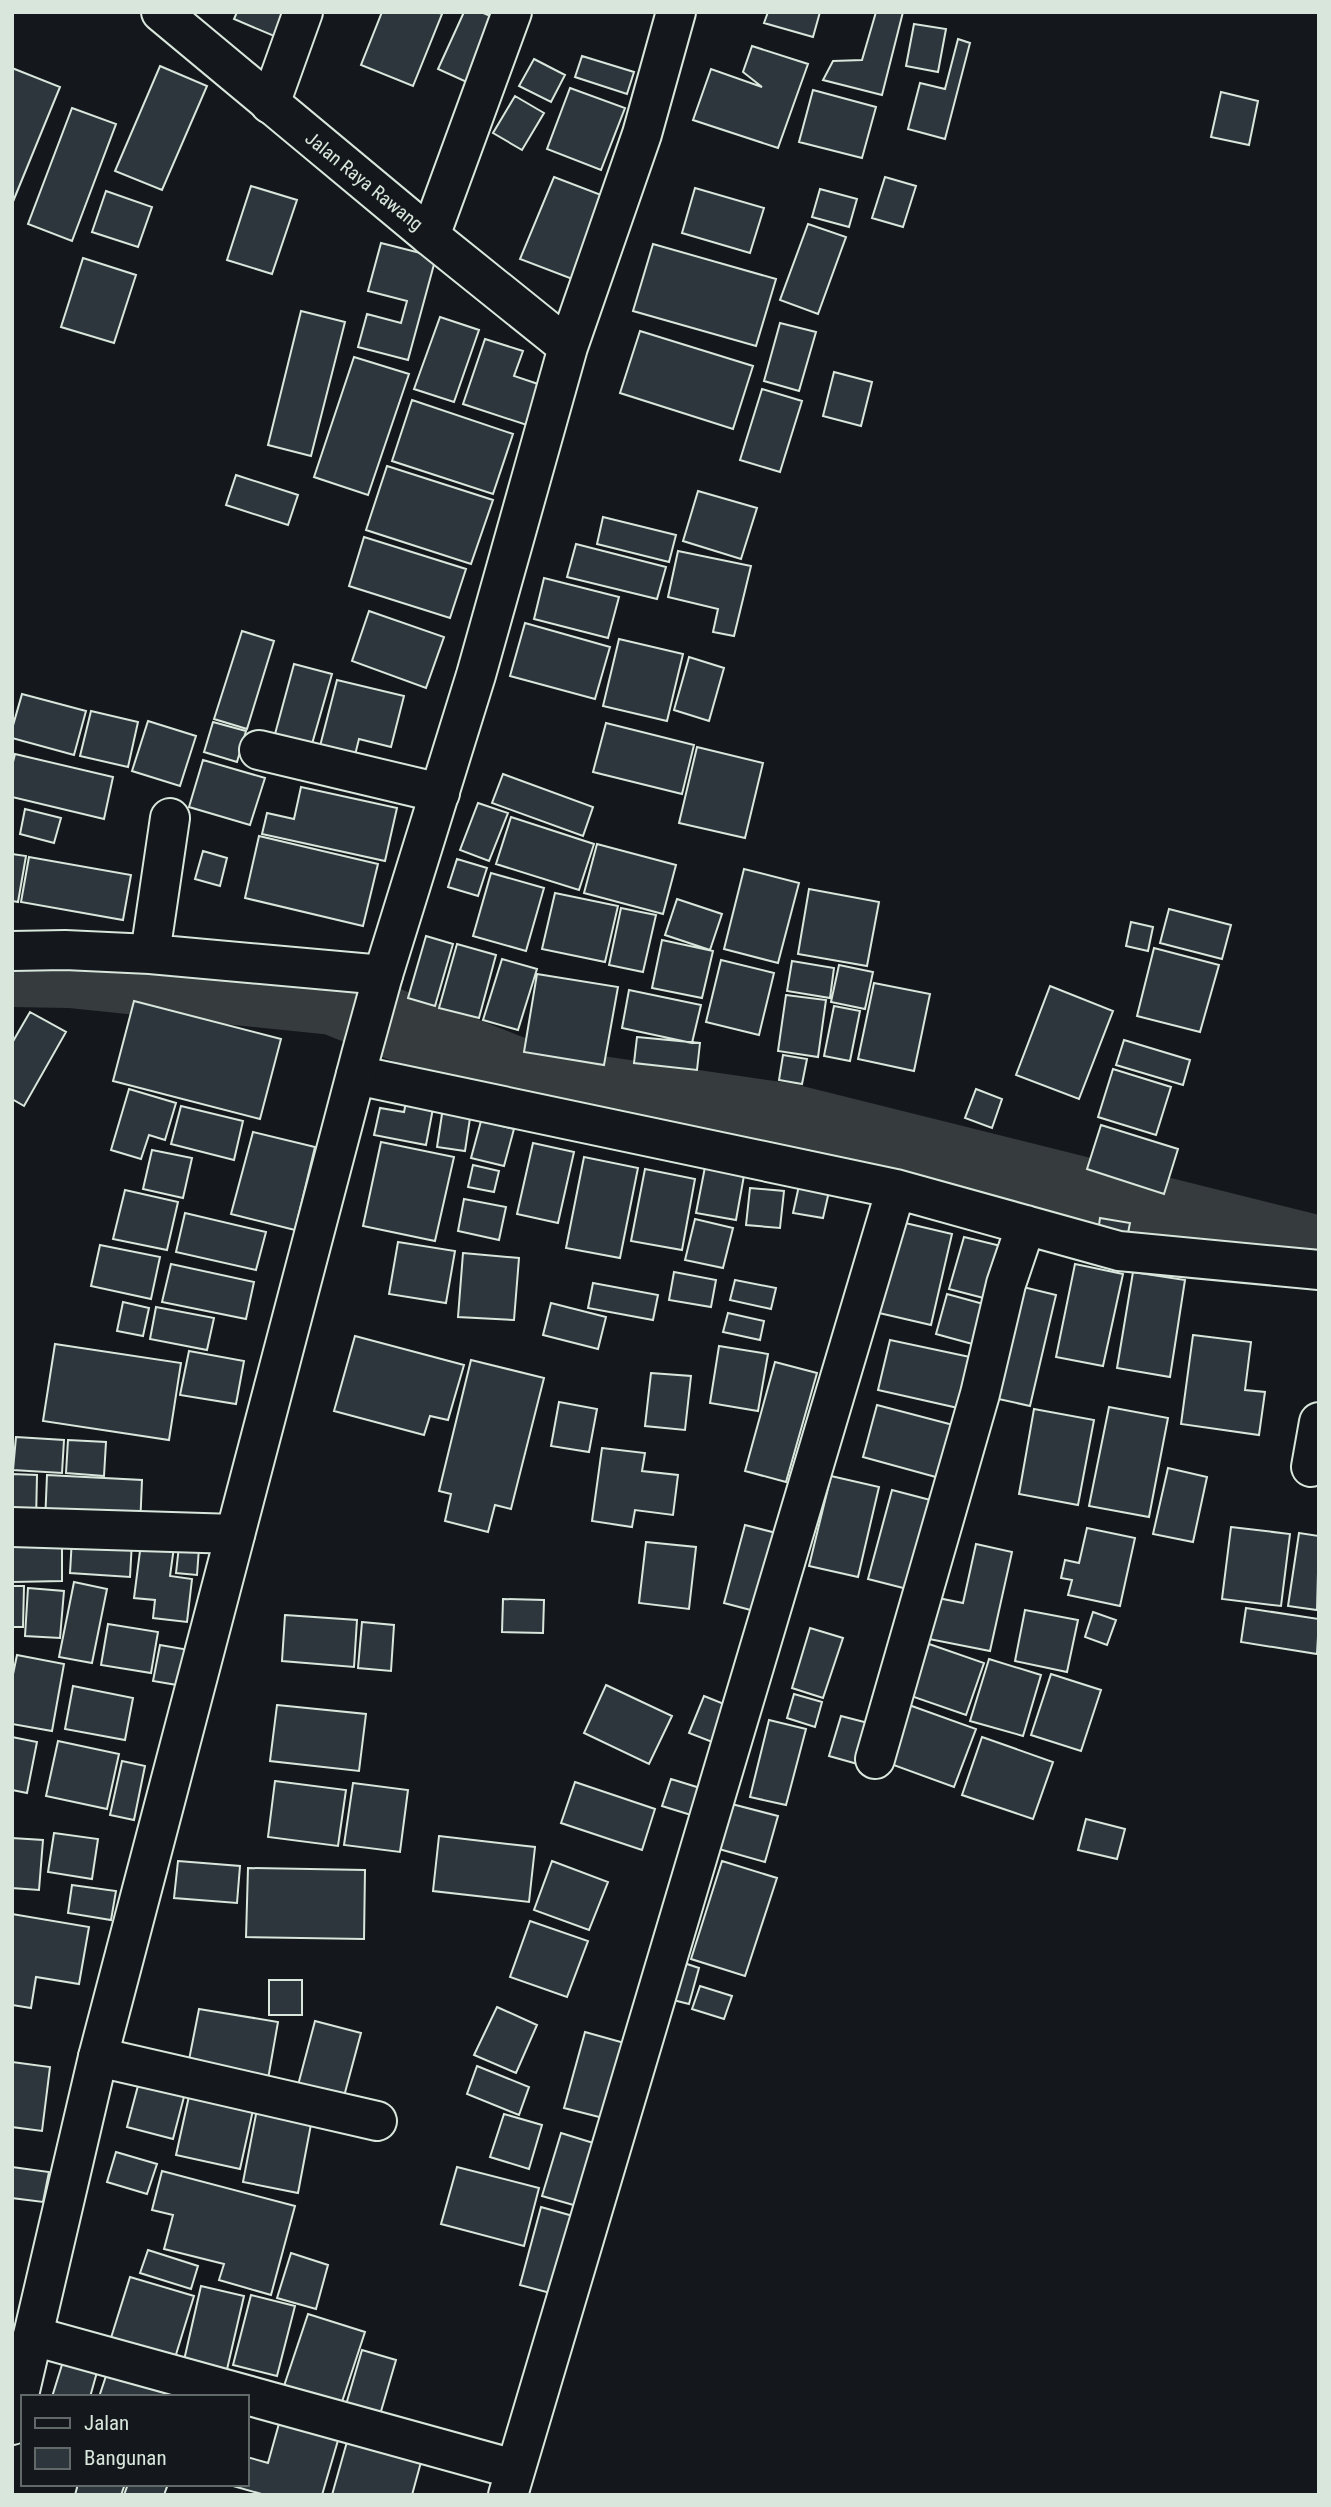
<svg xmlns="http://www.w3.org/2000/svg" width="1331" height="2507" font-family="'Roboto Condensed',sans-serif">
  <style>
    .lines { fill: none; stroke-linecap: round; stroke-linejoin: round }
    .river { stroke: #363b3e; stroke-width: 70 }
    .building { fill: #2c363c; stroke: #d8e6dc; stroke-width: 2 }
    .minor-casing { stroke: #d8e6dc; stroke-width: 42 }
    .major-casing { stroke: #d8e6dc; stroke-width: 42 }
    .minor { stroke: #14181c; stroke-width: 38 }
    .major { stroke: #14181c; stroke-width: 38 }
    .labels { text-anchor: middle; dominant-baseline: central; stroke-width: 5; stroke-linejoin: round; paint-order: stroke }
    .street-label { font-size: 19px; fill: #d8e6dc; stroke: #14181c }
  </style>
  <rect width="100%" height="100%" fill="#14181c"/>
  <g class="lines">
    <path class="river" d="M12,972L70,973L333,1000L544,1083L786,1118L1319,1251"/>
  </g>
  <path class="building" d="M237,12H298L286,41L234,19Z
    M382,12H437L442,14L413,86L361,65Z
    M464,12H481L500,20L471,84L438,69Z
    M768,12H820L813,37L764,23Z
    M876,12H903L882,95L823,80L833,61L862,60Z
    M914,24L946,29L938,72L906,66Z
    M958,39L970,43L945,139L908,129L920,83L945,89Z
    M752,46L808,64L778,148L693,120L711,69L762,87L743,72Z
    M582,56L634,72L627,94L575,77Z
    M534,59L565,75L551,102L519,86Z
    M160,66L207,86L162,190L115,171Z
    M12,68L60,87L12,204Z
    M570,88L625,108L601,170L547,149Z
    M813,90L876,107L862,158L799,142Z
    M1221,92L1258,101L1249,145L1211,137Z
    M515,96L544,113L522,150L493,133Z
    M72,108L116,124L72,241L28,224Z
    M554,177L609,198L575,280L520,259Z
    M885,177L916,186L903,227L872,218Z
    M251,186L297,200L272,274L227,260Z
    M695,188L764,208L750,253L682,233Z
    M820,189L857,199L849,227L812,217Z
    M106,191L152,207L138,247L92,232Z
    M808,224L846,237L818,314L780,300Z
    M381,243L436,257L408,360L358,347L367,314L401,323L407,301L368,291Z
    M653,244L776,279L756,346L633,311Z
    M83,258L136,275L114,343L61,327Z
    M301,311L345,322L311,456L268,445Z
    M440,317L479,330L454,402L414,389Z
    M780,323L816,332L799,391L764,381Z
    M640,331L753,366L733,429L620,393Z
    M485,339L523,351L514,376L544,386L530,426L463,404Z
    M354,357L409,374L368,495L314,477Z
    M834,372L872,382L861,426L823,416Z
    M762,389L802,401L780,472L740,460Z
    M412,400L513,434L493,494L392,461Z
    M387,466L493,500L471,564L366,530Z
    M236,475L298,495L288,525L226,505Z
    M698,491L757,508L741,559L683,541Z
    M603,517L676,535L669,562L597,544Z
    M364,537L466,569L450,618L349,586Z
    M576,544L666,567L657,599L567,577Z
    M678,551L751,566L734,636L713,632L718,609L668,597Z
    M544,578L619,597L608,638L534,619Z
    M369,611L444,637L426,688L352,661Z
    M525,623L610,647L595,699L510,676Z
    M242,631L274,641L247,729L214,719Z
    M619,639L683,654L667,721L603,706Z
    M689,657L724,668L709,721L674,710Z
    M294,664L332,674L312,744L275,734Z
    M337,680L404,696L391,747L359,739L354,759L319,750Z
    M22,694L86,711L74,755L12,738V729Z
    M91,711L138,722L128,767L80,756Z
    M148,721L196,736L180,786L132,771Z
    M213,722L246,731L237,762L204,752Z
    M606,723L694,745L682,794L593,772Z
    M697,747L763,763L745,838L679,823Z
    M15,754L113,777L104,819L12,797V766Z
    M203,760L265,778L250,825L189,807Z
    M503,774L593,807L583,836L492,803Z
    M301,787L397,808L385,861L262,834L267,813L294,819Z
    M478,803L508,813L489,861L460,850Z
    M25,809L61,818L54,843L20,834Z
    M511,817L594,844L579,890L496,864Z
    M259,836L378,864L363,926L245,898Z
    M597,844L676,865L663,914L584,893Z
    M203,851L227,858L220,886L195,879Z
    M12,854L26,856L18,902L12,901Z
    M29,857L131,875L123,920L21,902Z
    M457,859L487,868L478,896L448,887Z
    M744,869L799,883L778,963L724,949Z
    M491,873L544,888L526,951L473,936Z
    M809,889L879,902L867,966L798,954Z
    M555,893L618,906L605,962L542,949Z
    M677,899L722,914L710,950L665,935Z
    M621,908L656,915L643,972L609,965Z
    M1169,909L1231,925L1222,959L1160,943Z
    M1131,922L1153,927L1148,951L1126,946Z
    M426,936L453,944L435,1006L408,998Z
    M662,940L713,951L702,998L652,988Z
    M457,944L496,955L479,1018L439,1008Z
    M1154,948L1219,965L1200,1032L1137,1016Z
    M502,959L537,969L518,1030L483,1020Z
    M721,960L774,973L759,1035L706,1022Z
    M792,961L834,968L830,998L787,991Z
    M839,965L873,972L865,1009L831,1002Z
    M537,974L618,987L604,1065L524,1052Z
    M874,983L930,994L914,1071L858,1059Z
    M1050,986L1113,1011L1079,1099L1016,1075Z
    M629,990L701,1005L692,1043L622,1028Z
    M786,995L826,1000L818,1057L778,1051Z
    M134,1001L281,1039L260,1119L113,1081Z
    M834,1006L860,1011L850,1061L824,1056Z
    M30,1012L66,1032L24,1106L12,1099V1043Z
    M637,1037L700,1043L697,1070L634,1063Z
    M1124,1040L1190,1060L1183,1085L1116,1065Z
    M783,1055L807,1059L802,1084L779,1080Z
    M1113,1069L1171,1087L1156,1135L1098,1117Z
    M129,1089L176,1103L165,1140L149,1135L141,1159L111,1150Z
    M976,1089L1002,1099L992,1128L965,1118Z
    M408,1093L435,1098L426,1145L374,1135L380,1108L404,1112Z
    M444,1101L472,1105L465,1151L437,1147Z
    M181,1106L243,1121L234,1160L171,1144Z
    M481,1121L514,1129L504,1166L471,1158Z
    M1101,1125L1178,1149L1164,1194L1087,1169Z
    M253,1132L315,1147L295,1230L231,1214Z
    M381,1142L454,1157L435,1241L363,1226Z
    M533,1143L574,1152L558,1223L517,1214Z
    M152,1150L192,1158L183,1198L143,1189Z
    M584,1157L638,1168L620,1258L566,1248Z
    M706,1162L745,1170L736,1220L696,1213Z
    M473,1165L499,1171L494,1192L468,1187Z
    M645,1169L695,1179L682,1250L631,1241Z
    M800,1181L830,1187L823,1218L793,1213Z
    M750,1188L784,1191L780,1228L746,1225Z
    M125,1190L178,1202L167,1250L113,1239Z
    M464,1199L506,1207L499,1240L458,1231Z
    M185,1213L266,1232L256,1270L176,1252Z
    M1100,1218L1130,1223L1127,1238L1098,1232Z
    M695,1219L733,1228L723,1268L685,1260Z
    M901,1222L952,1234L931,1325L879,1313Z
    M964,1237L1009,1248L995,1301L949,1289Z
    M398,1242L455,1251L446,1303L389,1294Z
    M100,1245L160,1257L151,1299L91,1286Z
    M463,1253L519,1258L514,1320L458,1317Z
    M171,1264L254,1282L246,1319L162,1302Z
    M1075,1264L1123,1274L1103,1366L1056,1357Z
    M674,1272L716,1280L711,1307L669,1300Z
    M1133,1272L1185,1280L1170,1377L1117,1368Z
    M735,1280L776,1288L771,1309L730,1300Z
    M593,1283L658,1295L653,1320L588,1308Z
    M1011,1284L1056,1295L1030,1406L985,1396Z
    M947,1294L998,1308L987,1348L936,1334Z
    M123,1302L149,1308L143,1336L117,1331Z
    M551,1303L606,1317L598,1349L543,1335Z
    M156,1307L214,1318L207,1350L150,1339Z
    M728,1313L764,1321L760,1340L723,1332Z
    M1193,1335L1251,1342L1245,1390L1265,1392L1259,1435L1181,1424Z
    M355,1336L464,1365L448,1420L430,1416L424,1435L334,1411Z
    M890,1340L970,1357L958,1408L878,1390Z
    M55,1344L181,1363L169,1440L43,1421Z
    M719,1346L768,1354L758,1411L710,1403Z
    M189,1351L244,1361L236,1404L180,1395Z
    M471,1360L544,1378L511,1509L495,1505L488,1532L445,1521L451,1494L439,1491Z
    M775,1362L817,1373L786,1482L745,1471Z
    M651,1373L691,1376L685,1430L645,1426Z
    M559,1402L597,1409L589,1452L551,1446Z
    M877,1405L957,1426L943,1479L863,1457Z
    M1109,1407L1168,1418L1149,1517L1089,1506Z
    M1034,1409L1094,1420L1078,1505L1019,1494Z
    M16,1437L64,1440L62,1473L13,1470Z
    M68,1440L106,1442L104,1476L66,1473Z
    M602,1448L645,1453L642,1471L678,1475L673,1515L635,1510L632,1527L592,1521Z
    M1168,1468L1207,1477L1193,1542L1153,1534Z
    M12,1474L37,1475L36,1521H12Z
    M47,1475L142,1480L140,1528L45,1523Z
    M831,1476L879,1487L858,1577L809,1566Z
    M892,1490L938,1502L915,1591L868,1579Z
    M745,1525L784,1535L762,1613L724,1603Z
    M1231,1527L1290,1534L1281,1606L1222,1599Z
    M1087,1528L1135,1538L1120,1606L1068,1595L1072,1580L1061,1578L1065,1560L1079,1563Z
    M1299,1533L1319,1536L1317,1610L1288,1606Z
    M62,1538V1581L12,1582V1539Z
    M72,1538L132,1541L130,1577L70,1573Z
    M646,1542L696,1547L689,1609L639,1603Z
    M141,1543L174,1547L170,1576L192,1579L187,1622L153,1618L155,1600L134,1598Z
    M976,1544L1012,1552L990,1651L924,1638L933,1597L963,1603Z
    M179,1546L199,1548L197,1575L176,1573Z
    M74,1582L107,1589L92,1663L59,1657Z
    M12,1586H24L23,1627H12Z
    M28,1588L64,1591L60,1638L25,1636Z
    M503,1599L544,1600L543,1633L502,1632Z
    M1246,1608L1319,1619L1317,1654L1241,1642Z
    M1025,1610L1078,1620L1067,1672L1015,1661Z
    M1093,1612L1116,1620L1107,1645L1085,1637Z
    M285,1615L357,1620L354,1667L282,1661Z
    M362,1622L394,1625L391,1671L358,1668Z
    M108,1624L158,1632L151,1673L101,1665Z
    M810,1628L843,1638L823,1698L792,1688Z
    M929,1644L984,1663L966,1715L911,1696Z
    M160,1645L189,1650L183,1686L153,1681Z
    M17,1655L64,1664L52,1731L12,1724V1679Z
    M989,1659L1041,1675L1023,1736L970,1721Z
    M1051,1674L1101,1690L1081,1751L1031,1735Z
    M606,1685L672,1716L649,1764L584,1733Z
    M73,1686L133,1698L125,1740L65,1729Z
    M794,1694L822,1702L815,1727L787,1718Z
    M704,1696L734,1708L720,1745L689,1733Z
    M277,1705L366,1714L359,1771L270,1761Z
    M909,1705L976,1729L954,1787L888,1763Z
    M841,1716L872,1724L861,1765L829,1756Z
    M769,1720L806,1729L786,1805L750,1797Z
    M12,1737L37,1742L27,1793L12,1790Z
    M982,1737L1053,1762L1033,1819L962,1795Z
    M58,1741L119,1754L107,1809L46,1796Z
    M122,1761L145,1766L134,1820L110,1815Z
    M671,1779L700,1788L691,1815L662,1806Z
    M275,1781L346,1790L338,1846L268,1837Z
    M575,1782L655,1809L642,1850L561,1823Z
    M353,1783L408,1790L400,1852L344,1845Z
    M724,1802L778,1816L765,1862L712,1847Z
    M1086,1819L1125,1829L1117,1859L1078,1850Z
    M54,1833L98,1839L92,1879L48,1872Z
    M439,1836L535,1847L529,1902L433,1891Z
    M12,1838L43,1840L39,1890L12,1888Z
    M178,1861L240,1866L237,1903L174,1898Z
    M552,1861L608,1882L589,1930L534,1910Z
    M722,1861L777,1878L745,1976L691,1959Z
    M248,1868L365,1870L364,1939L246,1937Z
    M72,1885L116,1891L111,1920L68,1913Z
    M12,1914L89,1927L79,1984L36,1977L31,2008L12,2005Z
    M530,1921L588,1941L567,1997L510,1977Z
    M681,1962L699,1968L689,2004L669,1999Z
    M269,1980H302V2015H269Z
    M700,1986L732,1996L724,2019L692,2009Z
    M497,2007L537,2025L516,2073L474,2055Z
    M199,2009L278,2022L268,2079L188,2065Z
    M315,2021L361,2033L343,2100L297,2089Z
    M585,2032L628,2044L607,2119L564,2108Z
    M12,2062L50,2067L42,2131L12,2127Z
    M477,2066L529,2087L519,2115L467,2094Z
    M139,2082L185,2093L173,2139L127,2127Z
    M189,2096L253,2110L240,2169L176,2155Z
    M257,2109L312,2119L298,2193L243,2182Z
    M504,2114L542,2125L529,2169L490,2157Z
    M561,2133L603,2146L584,2208L542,2196Z
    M116,2152L157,2164L147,2194L107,2182Z
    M12,2167L49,2172L43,2202L12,2198Z
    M457,2167L539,2188L524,2246L441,2224Z
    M162,2171L295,2206L271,2295L219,2280L224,2264L164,2249L173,2215L152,2210Z
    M541,2207L580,2218L558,2295L520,2285Z
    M148,2250L198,2266L191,2289L140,2273Z
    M291,2253L328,2265L316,2309L277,2298Z
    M130,2277L194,2296L174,2361L110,2341Z
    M201,2286L244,2296L225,2378L182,2369Z
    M251,2295L295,2306L277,2376L233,2365Z
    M308,2314L365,2332L338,2414L281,2395Z
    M362,2350L396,2360L377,2425L343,2415Z
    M65,2355L99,2365L90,2397H52Z
    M108,2370L190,2397H99Z
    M280,2420L339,2437L322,2495H265L226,2484H247V2457L268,2463Z
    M350,2431L424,2451L412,2495H332Z
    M78,2484H125L121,2495H75Z
    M128,2484H168L164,2495H124Z"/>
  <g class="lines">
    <defs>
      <path id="minor" d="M270,104L303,12
        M430,236L512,12
        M259,750L440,793
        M12,951L65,950L150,954L383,975
        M150,954L170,818
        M356,1075L896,1189L1119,1251L1319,1270
        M1311,1467L1319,1422
        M12,1527L235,1534
        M875,1759L980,1394L1006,1284L1026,1225
        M98,2057L377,2121
        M33,2336L514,2469
        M508,2495L896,1189"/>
      <path id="major" d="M161,12L430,236L568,347
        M12,2425L98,2057L361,1055L383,975L476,675L568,347L642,134L676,12"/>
    </defs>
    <use href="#minor" class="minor-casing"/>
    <use href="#major" class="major-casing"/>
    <use href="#minor" class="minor"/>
    <use href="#major" class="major"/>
  </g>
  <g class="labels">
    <g class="street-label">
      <text transform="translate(364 181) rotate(39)">Jalan Raya Rawang</text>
    </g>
  </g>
  <rect width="1331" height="2507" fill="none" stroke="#d8e6dc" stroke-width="28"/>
  <rect x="21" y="2395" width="228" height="91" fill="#14181c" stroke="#626a69" stroke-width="2"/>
  <rect x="35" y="2418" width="35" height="10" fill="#14181c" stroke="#626a69" stroke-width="2"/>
  <text x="84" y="2430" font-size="21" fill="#d8e6dc">Jalan</text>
  <rect x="35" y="2448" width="35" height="21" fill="#2c363c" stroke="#626a69" stroke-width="2"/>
  <text x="84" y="2465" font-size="21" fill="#d8e6dc">Bangunan</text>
</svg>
